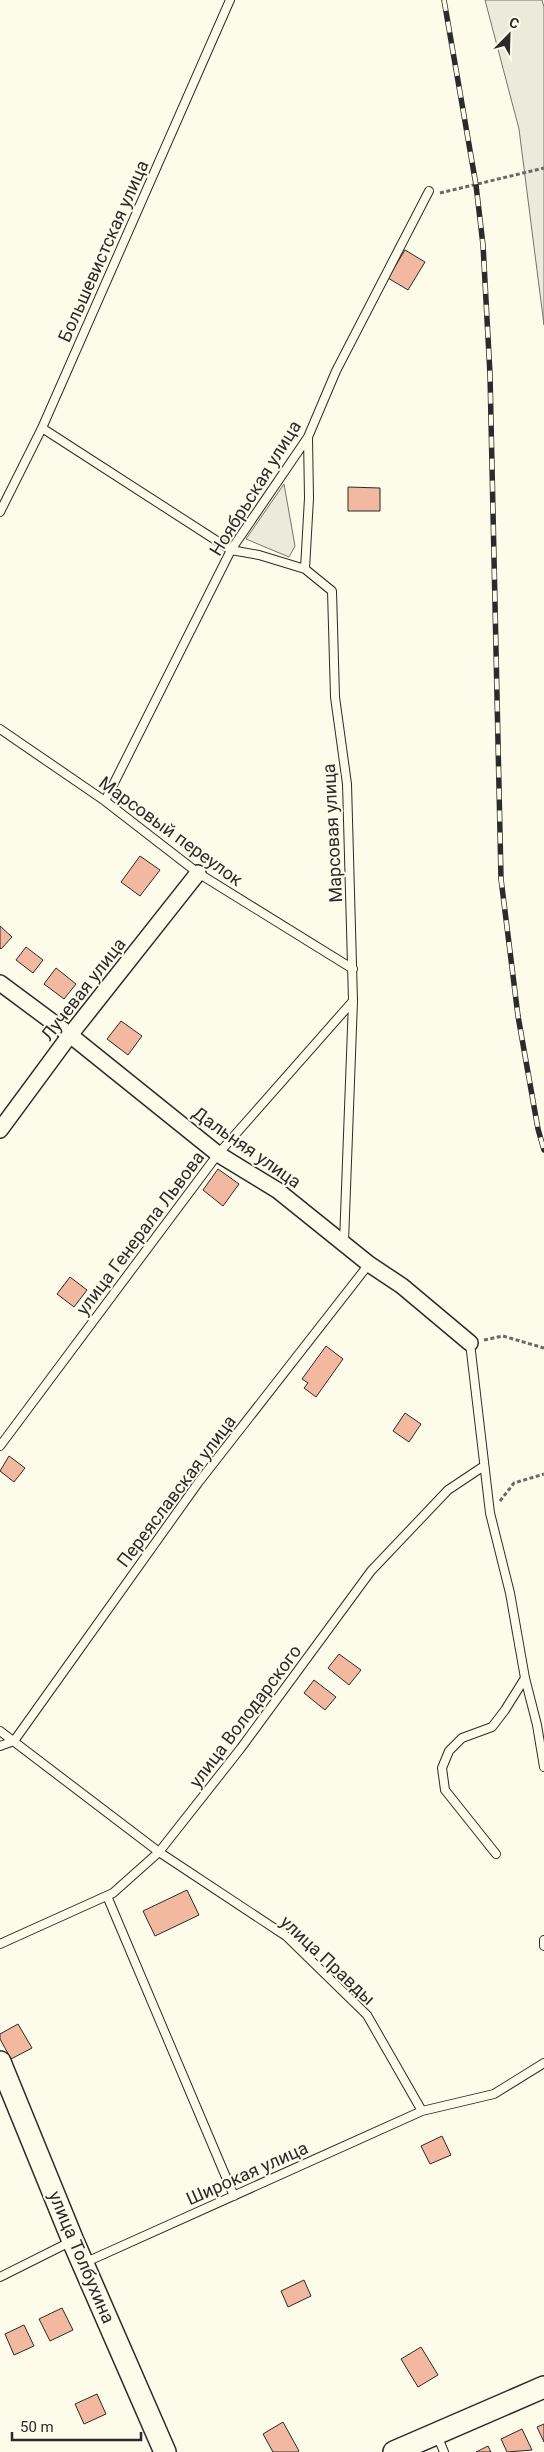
<svg xmlns="http://www.w3.org/2000/svg" width="544" height="2452" font-family="Roboto,sans-serif">
  <style>
    .green { fill: #ecebdb; stroke: #74746e }
    .building { fill: #f2b8a0; stroke: #2b2b2b }
    .lines { fill: none; stroke-linecap: round; stroke-linejoin: round }
    .service-casing { stroke: #2b2b2b; stroke-width: 10 }
    .minor-casing { stroke: #2b2b2b; stroke-width: 18 }
    .secondary-casing { stroke: #2b2b2b; stroke-width: 24 }
    .path { stroke: #6a6964; stroke-width: 3; stroke-dasharray: 4 2.5; stroke-linecap: butt }
    .service { stroke: #fdfbea; stroke-width: 8 }
    .minor { stroke: #fdfbea; stroke-width: 15 }
    .secondary { stroke: #fdfbea; stroke-width: 21 }
    .rail-casing { stroke: #2b2b2b; stroke-width: 5.5 }
    .rail { stroke: #fdfbea; stroke-width: 4; stroke-dasharray: 11; stroke-linecap: butt }
    .labels { text-anchor: middle; dominant-baseline: central; stroke-width: 4; stroke-linejoin: round; paint-order: stroke }
    .street-label { font-size: 18px; fill: #2b2b2b; stroke: #fdfbea }
  </style>
  <rect width="100%" height="100%" fill="#fdfbea"/>
  <path class="green" d="M485,0H542L544,7V325L519,129Z
    M284,484L295,546L289,557L246,539Z"/>
  <path class="building" d="M405,250L425,262L408,290L388,278Z
    M348,487L380,488V511H348Z
    M140,856L160,870L140,896L121,882Z
    M0,926L12,937L1,949L0,948Z
    M26,947L43,960L33,973L16,960Z
    M56,968L76,984L64,999L44,984Z
    M121,1021L142,1036L128,1055L107,1039Z
    M218,1169L239,1184L223,1206L203,1190Z
    M70,1277L87,1290L74,1307L57,1294Z
    M326,1346L343,1359L316,1397L304,1388L308,1383L302,1379Z
    M405,1413L421,1424L409,1442L393,1431Z
    M9,1456L25,1468L14,1482L0,1471Z
    M339,1654L361,1670L349,1685L328,1668Z
    M314,1680L336,1697L325,1710L304,1693Z
    M187,1890L199,1915L155,1936L143,1911Z
    M18,2024L32,2048L11,2059L0,2039V2034Z
    M442,2136L451,2155L430,2164L421,2146Z
    M304,2280L311,2296L288,2307L281,2291Z
    M62,2308L73,2330L50,2341L39,2319Z
    M24,2325L34,2346L14,2355L5,2334Z
    M421,2347L438,2375L418,2387L401,2359Z
    M97,2394L106,2414L84,2424L75,2404Z
    M283,2422L299,2451L297,2452H273L263,2434Z
    M544,2424V2442L537,2427Z
    M522,2429L532,2450L507,2452L501,2439Z
    M488,2446L491,2452H476Z"/>
  <g class="lines">
    <defs>
      <path id="service" d="M42,428L231,550L259,555L305,569
        M308,437L309,498L305,569L332,591L335,697L347,784L353,1001L344,1242
        M0,512L42,428L230,0
        M0,729L105,801L198,873L353,969
        M105,801L231,550L308,437L336,371L429,191
        M470,1343L490,1513L510,1593L525,1678L537,1725L544,1767
        M0,1446L218,1154L353,1001
        M0,1731L159,1852L286,1936L367,2015L422,2111L494,2094L544,2063
        M0,1746L14,1741L198,1483L369,1264
        M496,1854L445,1790L442,1768L449,1751L462,1738L492,1727L505,1710L525,1678
        M107,1896L234,2196
        M544,1940V1946
        M0,1944L113,1893L159,1852L241,1748L371,1571L448,1490L484,1466
        M84,2263L422,2111
        M0,2277L72,2241
        M437,2435L444,2452"/>
      <path id="minor" d="M0,983L70,1035L218,1154L277,1190L369,1264L402,1286L470,1343
        M0,1130L70,1035L198,873"/>
      <path id="secondary" d="M0,2062L73,2241L165,2452
        M394,2452L544,2387"/>
    </defs>
    <use href="#service" class="service-casing"/>
    <use href="#minor" class="minor-casing"/>
    <use href="#secondary" class="secondary-casing"/>
    <path class="path" d="M440,193L544,168
      M484,1340L503,1336L544,1348
      M500,1501L514,1483L544,1474"/>
    <use href="#service" class="service"/>
    <use href="#minor" class="minor"/>
    <use href="#secondary" class="secondary"/>
    <defs>
      <path id="rail" d="M444,0L476,185L483,245L490,374L501,879L518,1016L538,1129L544,1150"/>
    </defs>
    <use href="#rail" class="rail-casing"/>
    <use href="#rail" class="rail"/>
  </g>
  <g class="labels">
    <g class="street-label">
      <text transform="translate(103 251) rotate(-66)">Большевистская улица</text>
      <text transform="translate(255 488) rotate(-58)">Ноябрьская улица</text>
      <text transform="translate(171 831) rotate(36)">Марсовый переулок</text>
      <text transform="translate(332 833) rotate(-93)">Марсовая улица</text>
      <text transform="translate(83 989) rotate(-52)">Лучевая улица</text>
      <text transform="translate(247 1147) rotate(35)">Дальняя улица</text>
      <text transform="translate(140 1233) rotate(-53)">улица Генерала Львова</text>
      <text transform="translate(176 1491) rotate(-53)">Переяславская улица</text>
      <text transform="translate(245 1716) rotate(-53)">улица Володарского</text>
      <text transform="translate(328 1960) rotate(43)">улица Правды</text>
      <text transform="translate(247 2173) rotate(-24)">Широкая улица</text>
      <text transform="translate(82 2257) rotate(67)">улица Толбухина</text>
    </g>
  </g>
  <g transform="translate(509 35) rotate(23)" stroke="#fdfbea" stroke-width="4" paint-order="stroke">
  <path d="M0-4L9 19L0 12L-9 19Z" fill="#2b2b2b"/>
  <text y="-8" font-size="14" font-weight="bold" text-anchor="middle" fill="#2b2b2b">С</text>
  </g>
  <path d="M12 2432v8h129v-8" fill="none" stroke="#2b2b2b" stroke-width="2.5"/>
  <text x="20" y="2432" font-size="15" fill="#2b2b2b" stroke="#fdfbea" stroke-width="4" paint-order="stroke">50 m</text>
</svg>
